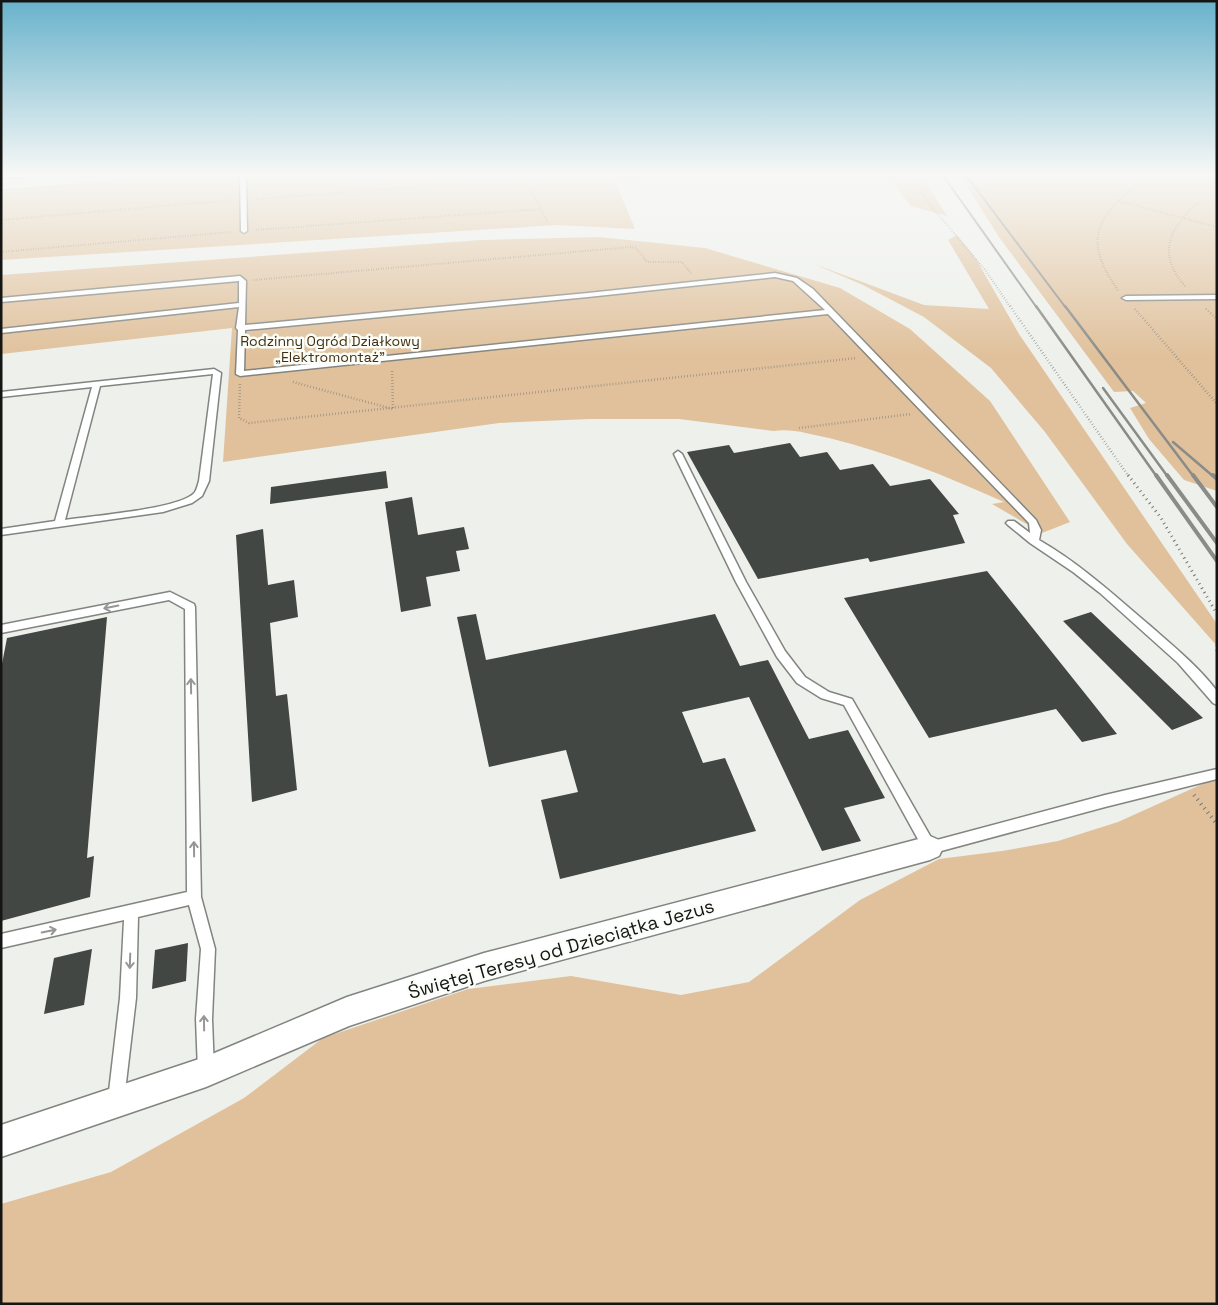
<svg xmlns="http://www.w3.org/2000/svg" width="1218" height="1305" font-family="'Space Grotesk',sans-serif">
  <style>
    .green { fill: #e0c19c }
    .building { fill: #424743 }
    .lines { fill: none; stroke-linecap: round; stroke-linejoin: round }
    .lane-casing { stroke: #82857f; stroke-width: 3 }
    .street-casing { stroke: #82857f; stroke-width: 3 }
    .path-far3 { stroke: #777875; stroke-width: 2; stroke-dasharray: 0.5 2; stroke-linecap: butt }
    .path-far2 { stroke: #777875; stroke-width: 2.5; stroke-dasharray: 0.5 2.5; stroke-linecap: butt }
    .path-far1 { stroke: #777875; stroke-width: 3; stroke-dasharray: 1 4; stroke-linecap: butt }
    .path { stroke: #777875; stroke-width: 4; stroke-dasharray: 1 4.5; stroke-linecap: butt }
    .lane { fill: #fff; fill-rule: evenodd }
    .street { fill: #fff; fill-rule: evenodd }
    .rail-far2 { stroke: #8a8c88; stroke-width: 2 }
    .rail-far1 { stroke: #8a8c88; stroke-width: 2.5 }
    .rail { stroke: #8a8c88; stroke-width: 4 }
    .oneway { stroke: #969695 }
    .labels { text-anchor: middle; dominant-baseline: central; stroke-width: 5; stroke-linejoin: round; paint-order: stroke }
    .far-park-label { font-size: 14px; fill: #422e12; stroke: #fbfef8 }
    .near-street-label { font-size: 19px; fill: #151614; stroke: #fbfef8 }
  </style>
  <rect width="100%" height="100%" fill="#eef0eb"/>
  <path class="green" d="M185,174H770L616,183L635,229L558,225L1,260V189Z
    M885,174H921L947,216L911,206Z
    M959,174H1217V491L1184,480L1149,439L1130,408L1146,403L1133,391L1114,392L999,237Z
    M957,235L976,259L1019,334L1217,624V646L1127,544L1045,432L991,368L924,317L863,285L814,264L924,305L989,309L948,240Z
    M599,237L705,248L840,288L910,329L990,401L1070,522L1042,533L992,504L1004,502C946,476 890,453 829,438C809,434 792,428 773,431L679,419H589L499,423L223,462L232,328L1,354V275L481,240Z
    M1209,781H1217V1304H1V1204L111,1172L244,1098L323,1038L468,989L571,976L681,995L749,982L860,900L939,859L1002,851L1058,841L1118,822Z"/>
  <path class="building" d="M790,443L800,457L827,452L840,470L873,464L890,486L930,479L959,514L953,515L965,543L870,562L868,558L758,579L687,452L729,445L734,453Z
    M386,471L388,488L270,504L271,487Z
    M412,497L418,535L464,527L469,549L456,551L460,571L426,577L431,606L401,612L385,502Z
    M263,529L268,585L294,580L298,617L270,623L276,696L287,694L297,790L252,802L236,535Z
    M987,571L1091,701L1117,734L1082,742L1056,709L929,738L844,598Z
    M1091,612L1203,718L1172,730L1063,621Z
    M476,614L486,660L715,614L740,666L768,660L809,739L848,730L885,798L844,808L861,841L822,851L749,697L682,712L703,763L725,758L756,831L560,879L541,800L578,792L566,750L489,767L457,617Z
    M107,617L87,858L94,856L90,897L1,921V669L7,638Z
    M188,943L186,981L152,989L155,950Z
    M92,949L84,1005L44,1014L54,958Z"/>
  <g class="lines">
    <defs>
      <path id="lane" d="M240,174H246L247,231L244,233L241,231Z
        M775,273L797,278L813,289L1036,520L1041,530L1039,540C1079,563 1113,594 1148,624C1172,645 1197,665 1217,691V705L1213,703L1178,663L1100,593L1073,572L1030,543L1008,525L1006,523L1008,521H1014L1030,533L1029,523L828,314L240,376L236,374L238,330L236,328L239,307L1,333V329L239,303V281L1,302V298L240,276L246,281L245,325L588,293ZM775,277L793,281L825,310L244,371L245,330L588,297Z
        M1217,295V299L1126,300L1122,298L1126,296Z
        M214,369L221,373L209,481L202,496L192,503L163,512L1,535V529L55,521L92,387L1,397V392ZM213,374L199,481C198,484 197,489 195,492C183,509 89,516 65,520L100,386Z
        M678,451L682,454L746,582L785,651L805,677L829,692L852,699L933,841L1105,795L1217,769V779L1105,807L930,854L925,852L844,705L821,698L797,683L777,657L736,582L674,454Z
        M170,592L194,604L195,607L201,897L215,949L212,1019L214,1071L212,1077L206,1079L200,1077L198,1071L196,1019L201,949L189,905L138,917L136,998L124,1100L122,1106L116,1108L110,1106L108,1100L120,998L124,920L1,948V934L187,892L185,609L169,600L1,633V625Z"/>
      <path id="street" d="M1,174H29L24,177L1,178Z
        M930,836L939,840L943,848L939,856L930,860L484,981L349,1026L206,1087L1,1157V1125L205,1057L347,997L484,953Z"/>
    </defs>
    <use href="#lane" class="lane-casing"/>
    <use href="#street" class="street-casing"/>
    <path class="path-far3" d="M523,174L548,223
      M733,174L749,176L794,174
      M907,174L930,205L986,271L1011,308
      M24,189L210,174
      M1,190H11
      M256,199L524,179
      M1119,201L1217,227
      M1,220L232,200
      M256,230L540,209
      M1,252L232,232
      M254,280L631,247L636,248L647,262H682L691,273
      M1185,286C1155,252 1171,226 1200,201
      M1118,290C1077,233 1103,214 1147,174"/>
    <path class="path-far2" d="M1010,306L1129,477
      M1135,309L1217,404
      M1206,309L1217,319
      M293,382L393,409L392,369
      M240,384L239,418L249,423L857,358
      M799,428L911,414"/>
    <path class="path-far1" d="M1128,475L1161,518L1217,614
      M1217,645V654"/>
    <path class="path" d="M1194,795L1217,824"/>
    <use href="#lane" class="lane"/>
    <use href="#street" class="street"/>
    <path class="rail-far2" d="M942,174L1037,308
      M965,174L1066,308"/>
    <path class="rail-far1" d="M1036,306L1157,477
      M1065,306L1194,477
      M1103,388L1168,477
      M1173,442L1214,477"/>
    <path class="rail" d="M1156,475L1217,561
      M1167,475L1217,543
      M1193,475L1217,507
      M1213,475L1217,479"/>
  </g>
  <defs><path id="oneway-shaft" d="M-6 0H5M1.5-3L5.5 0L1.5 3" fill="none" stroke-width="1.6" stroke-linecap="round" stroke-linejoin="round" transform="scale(1.25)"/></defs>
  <g class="oneway">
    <use href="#oneway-shaft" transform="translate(111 607) rotate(169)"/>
    <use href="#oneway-shaft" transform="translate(191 686) rotate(-91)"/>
    <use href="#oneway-shaft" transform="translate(194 849) rotate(-91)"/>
    <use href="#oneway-shaft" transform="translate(49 931) rotate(-12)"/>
    <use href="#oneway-shaft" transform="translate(130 961) rotate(92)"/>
    <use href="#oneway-shaft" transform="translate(204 1023) rotate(-91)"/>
  </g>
  <linearGradient id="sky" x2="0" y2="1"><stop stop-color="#68b2cb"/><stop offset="0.49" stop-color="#f7f8f6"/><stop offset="1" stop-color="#f7f8f6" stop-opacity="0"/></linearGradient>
  <rect width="1218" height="356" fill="url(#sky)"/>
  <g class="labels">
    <g class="far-park-label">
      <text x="330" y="341">Rodzinny Ogród Działkowy<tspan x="330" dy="16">„Elektromontaż”</tspan></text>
    </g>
    <g class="near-street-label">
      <text transform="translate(561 949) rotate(-16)">Świętej Teresy od Dzieciątka Jezus</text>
    </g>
  </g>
  <rect width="1218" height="1305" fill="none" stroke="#151614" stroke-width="5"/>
</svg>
